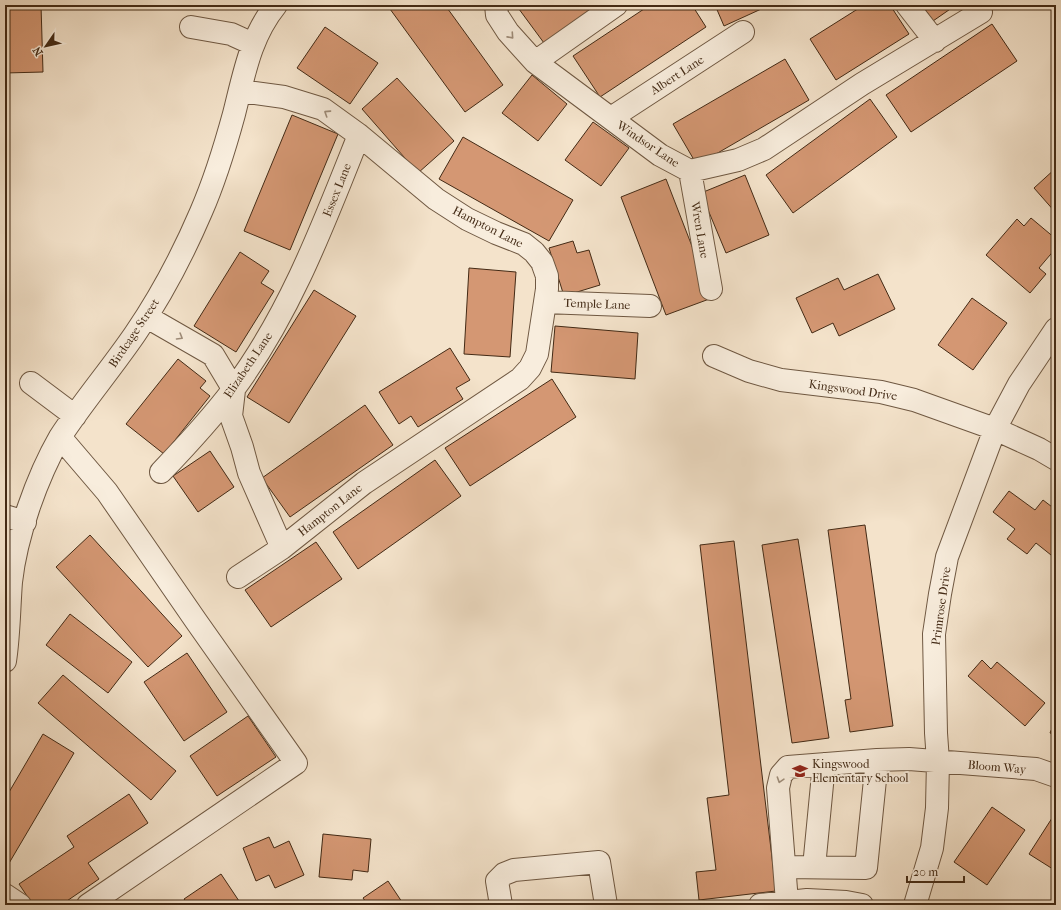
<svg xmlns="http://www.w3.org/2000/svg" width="1061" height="910" font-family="'IM FELL French Canon',serif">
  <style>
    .building { fill: #d49773; stroke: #432a15 }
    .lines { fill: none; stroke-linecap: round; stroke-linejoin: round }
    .minor-casing { stroke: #6f5842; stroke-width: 24 }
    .minor { stroke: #f8eddd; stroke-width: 22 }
    .oneway { stroke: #9e8c79 }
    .labels { text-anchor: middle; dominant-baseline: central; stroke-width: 4; stroke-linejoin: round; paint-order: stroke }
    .street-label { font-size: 12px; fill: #432a15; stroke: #f8eddd }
    .poi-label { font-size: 12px; fill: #432a15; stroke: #f8eddd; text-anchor: start }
  </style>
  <rect width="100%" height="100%" fill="#f4e3cb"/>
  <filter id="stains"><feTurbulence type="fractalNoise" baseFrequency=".005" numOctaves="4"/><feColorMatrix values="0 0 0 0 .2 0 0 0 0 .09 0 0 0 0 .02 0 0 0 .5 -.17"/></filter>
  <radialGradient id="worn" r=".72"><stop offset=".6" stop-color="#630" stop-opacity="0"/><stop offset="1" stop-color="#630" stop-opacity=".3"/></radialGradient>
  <path class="building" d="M5,5H41L43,72L5,73Z
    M395,5H445L503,85L465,112L390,9Z
    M516,5H597L544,43Z
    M650,5H692L706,27L600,97L573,56Z
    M715,5H770L724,26Z
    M864,5H890L909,34L836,80L810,39Z
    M922,5H956L933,21Z
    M992,24L1017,61L911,132L886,95Z
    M325,27L378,63L350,104L297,68Z
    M785,59L809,100L697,165L673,124Z
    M532,75L567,104L538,141L502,113Z
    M397,78L454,141L418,173L362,109Z
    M870,99L897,137L793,213L766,175Z
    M292,115L338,134L290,250L244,231Z
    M593,122L629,148L601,186L565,160Z
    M463,137L573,200L549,241L439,179Z
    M5,160L9,167L5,170Z
    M1056,168V213L1034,188Z
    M745,175L769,235L726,253L701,193Z
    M666,179L712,298L666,315L621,197Z
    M1031,218L1056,239V248L1039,268L1046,274L1030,293L986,255L1017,219L1024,226Z
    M573,241L577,253L589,250L600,285L564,296L549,248Z
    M240,252L269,271L261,283L274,291L236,352L194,326Z
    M469,268L516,272L510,357L464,354Z
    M878,274L895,309L839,336L833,323L812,333L796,298L838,278L844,290Z
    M314,290L356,316L289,423L247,397Z
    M972,298L1007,323L973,370L938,345Z
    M555,326L638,333L635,379L551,372Z
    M450,348L470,380L456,388L463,399L418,427L411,416L399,424L379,392Z
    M178,359L206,381L200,388L210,396L164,454L126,424Z
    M552,379L576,417L470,486L445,448Z
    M365,405L393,445L290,517L262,478Z
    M210,451L234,487L198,512L173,476Z
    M435,460L461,496L358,569L333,532Z
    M1009,491L1035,510L1043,500L1056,510V549L1051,555L1036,543L1027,554L1007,539L1015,529L993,512Z
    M865,525L893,726L850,732L845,700L851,699L828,530Z
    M90,535L182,636L148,667L56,567Z
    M798,539L829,738L792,743L762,545Z
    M734,541L776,891L699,900L696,872L716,870L707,798L729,795L700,545Z
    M316,542L342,579L271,627L245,590Z
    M70,614L132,662L108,693L46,645Z
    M187,653L227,712L184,741L144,682Z
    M982,660L991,669L997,662L1045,703L1025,726L968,676Z
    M63,675L176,771L151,800L38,703Z
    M248,716L276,757L217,796L190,756Z
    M1056,719V735L1050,733Z
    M43,734L74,753L5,870V799Z
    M129,794L148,823L88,863L99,879L61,905H33L19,884L74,847L67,836Z
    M992,807L1025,830L987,885L954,862Z
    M1054,815L1056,816V871L1029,854Z
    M323,834L371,839L368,872L353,870L352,880L319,877Z
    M269,837L274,848L289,841L304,875L275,888L269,875L256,881L243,848Z
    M221,874L239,901L234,905H188L184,899Z
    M388,881L404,905H368L363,898Z"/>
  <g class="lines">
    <defs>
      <path id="minor" d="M496,5L497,15L508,32L535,62L660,155L690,171L738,160L764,149L862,84L981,12
        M907,5L935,41
        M191,27L231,34L253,44
        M535,62L616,5
        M611,118L743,32
        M690,171L711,289
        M545,302L650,306
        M147,317L213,355L234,390L231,416L242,447L249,473L282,548
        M714,356L749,371L781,380L881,392L914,400L995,429L1039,449L1056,459
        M31,383L75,416
        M60,437L107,492L196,621L296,763L88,905
        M161,472C186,446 211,419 233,390C290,314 324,223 359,135
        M5,516L25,522
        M238,577L282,548L364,483L520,379L530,368L537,354L547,289V276L542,262L534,252L524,244L496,233L467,219L436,199L359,135L323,109L284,97L240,91
        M5,661C9,635 9,608 11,582C16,536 37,477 60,437C83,402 111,369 135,334C161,296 183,254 201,212C215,180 225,147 234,114C244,75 250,37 276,5
        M785,867L866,868L877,760
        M814,867L824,764
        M5,895L20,905
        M787,902L778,788L781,775L788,767L877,760L909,759L1036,769L1056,776
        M501,905L497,881L504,874L514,870L599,862L606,905
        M760,905L807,900L846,902L862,905
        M915,905L932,848L937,808L938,761L936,733L934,634L940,594L947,557L995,429L1019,384L1056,329"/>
    </defs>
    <use href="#minor" class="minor-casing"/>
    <use href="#minor" class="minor"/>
  </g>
  <defs><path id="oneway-chevron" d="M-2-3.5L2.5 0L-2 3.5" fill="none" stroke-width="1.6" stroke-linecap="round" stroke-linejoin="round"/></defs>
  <g class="oneway">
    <use href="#oneway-chevron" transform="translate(511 36) rotate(48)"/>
    <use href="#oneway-chevron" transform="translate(327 113) rotate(-147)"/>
    <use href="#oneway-chevron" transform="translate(180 337) rotate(31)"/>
    <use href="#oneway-chevron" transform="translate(780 780) rotate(108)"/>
  </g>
  <defs>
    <symbol id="school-bare" viewBox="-9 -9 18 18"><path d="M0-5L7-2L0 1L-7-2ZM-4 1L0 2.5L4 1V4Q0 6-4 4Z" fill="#8f2418" stroke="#f8eddd" stroke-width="2.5" paint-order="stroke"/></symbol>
  </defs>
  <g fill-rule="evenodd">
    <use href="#school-bare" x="789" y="760" width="22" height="22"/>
  </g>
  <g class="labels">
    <g class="street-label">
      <text transform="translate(677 75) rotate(-33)">Albert Lane</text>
      <text transform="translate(648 144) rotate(34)">Windsor Lane</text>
      <text transform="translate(337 190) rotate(-68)">Essex Lane</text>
      <text transform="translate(488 227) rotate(27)">Hampton Lane</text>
      <text transform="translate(700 230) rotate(80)">Wren Lane</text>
      <text transform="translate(597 304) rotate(2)">Temple Lane</text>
      <text transform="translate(134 333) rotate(-56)">Birdcage Street</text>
      <text transform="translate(248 365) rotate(-56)">Elizabeth Lane</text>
      <text transform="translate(853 390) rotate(8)">Kingswood Drive</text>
      <text transform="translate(330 510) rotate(-38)">Hampton Lane</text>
      <text transform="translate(941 606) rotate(-82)">Primrose Drive</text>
      <text transform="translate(997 767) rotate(5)">Bloom Way</text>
    </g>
    <g class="poi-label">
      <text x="812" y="764">Kingswood<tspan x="812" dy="14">Elementary School</tspan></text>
    </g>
  </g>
  <rect width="1061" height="910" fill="none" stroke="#f4e3cb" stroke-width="20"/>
  <rect x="6" y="6" width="1049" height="898" fill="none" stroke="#432a15" stroke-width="2"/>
  <rect x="10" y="10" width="1041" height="890" fill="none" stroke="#432a15"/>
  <g transform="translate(46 46) rotate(236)" stroke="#f8eddd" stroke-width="3" paint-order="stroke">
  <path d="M0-3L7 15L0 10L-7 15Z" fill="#432a15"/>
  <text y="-6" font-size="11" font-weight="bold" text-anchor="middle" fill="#432a15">N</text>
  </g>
  <path d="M907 876v6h57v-6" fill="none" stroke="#432a15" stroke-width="2"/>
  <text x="913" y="876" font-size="12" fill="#432a15" stroke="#f8eddd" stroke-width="3" paint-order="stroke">20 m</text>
  <rect width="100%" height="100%" filter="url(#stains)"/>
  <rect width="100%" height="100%" fill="url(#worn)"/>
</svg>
